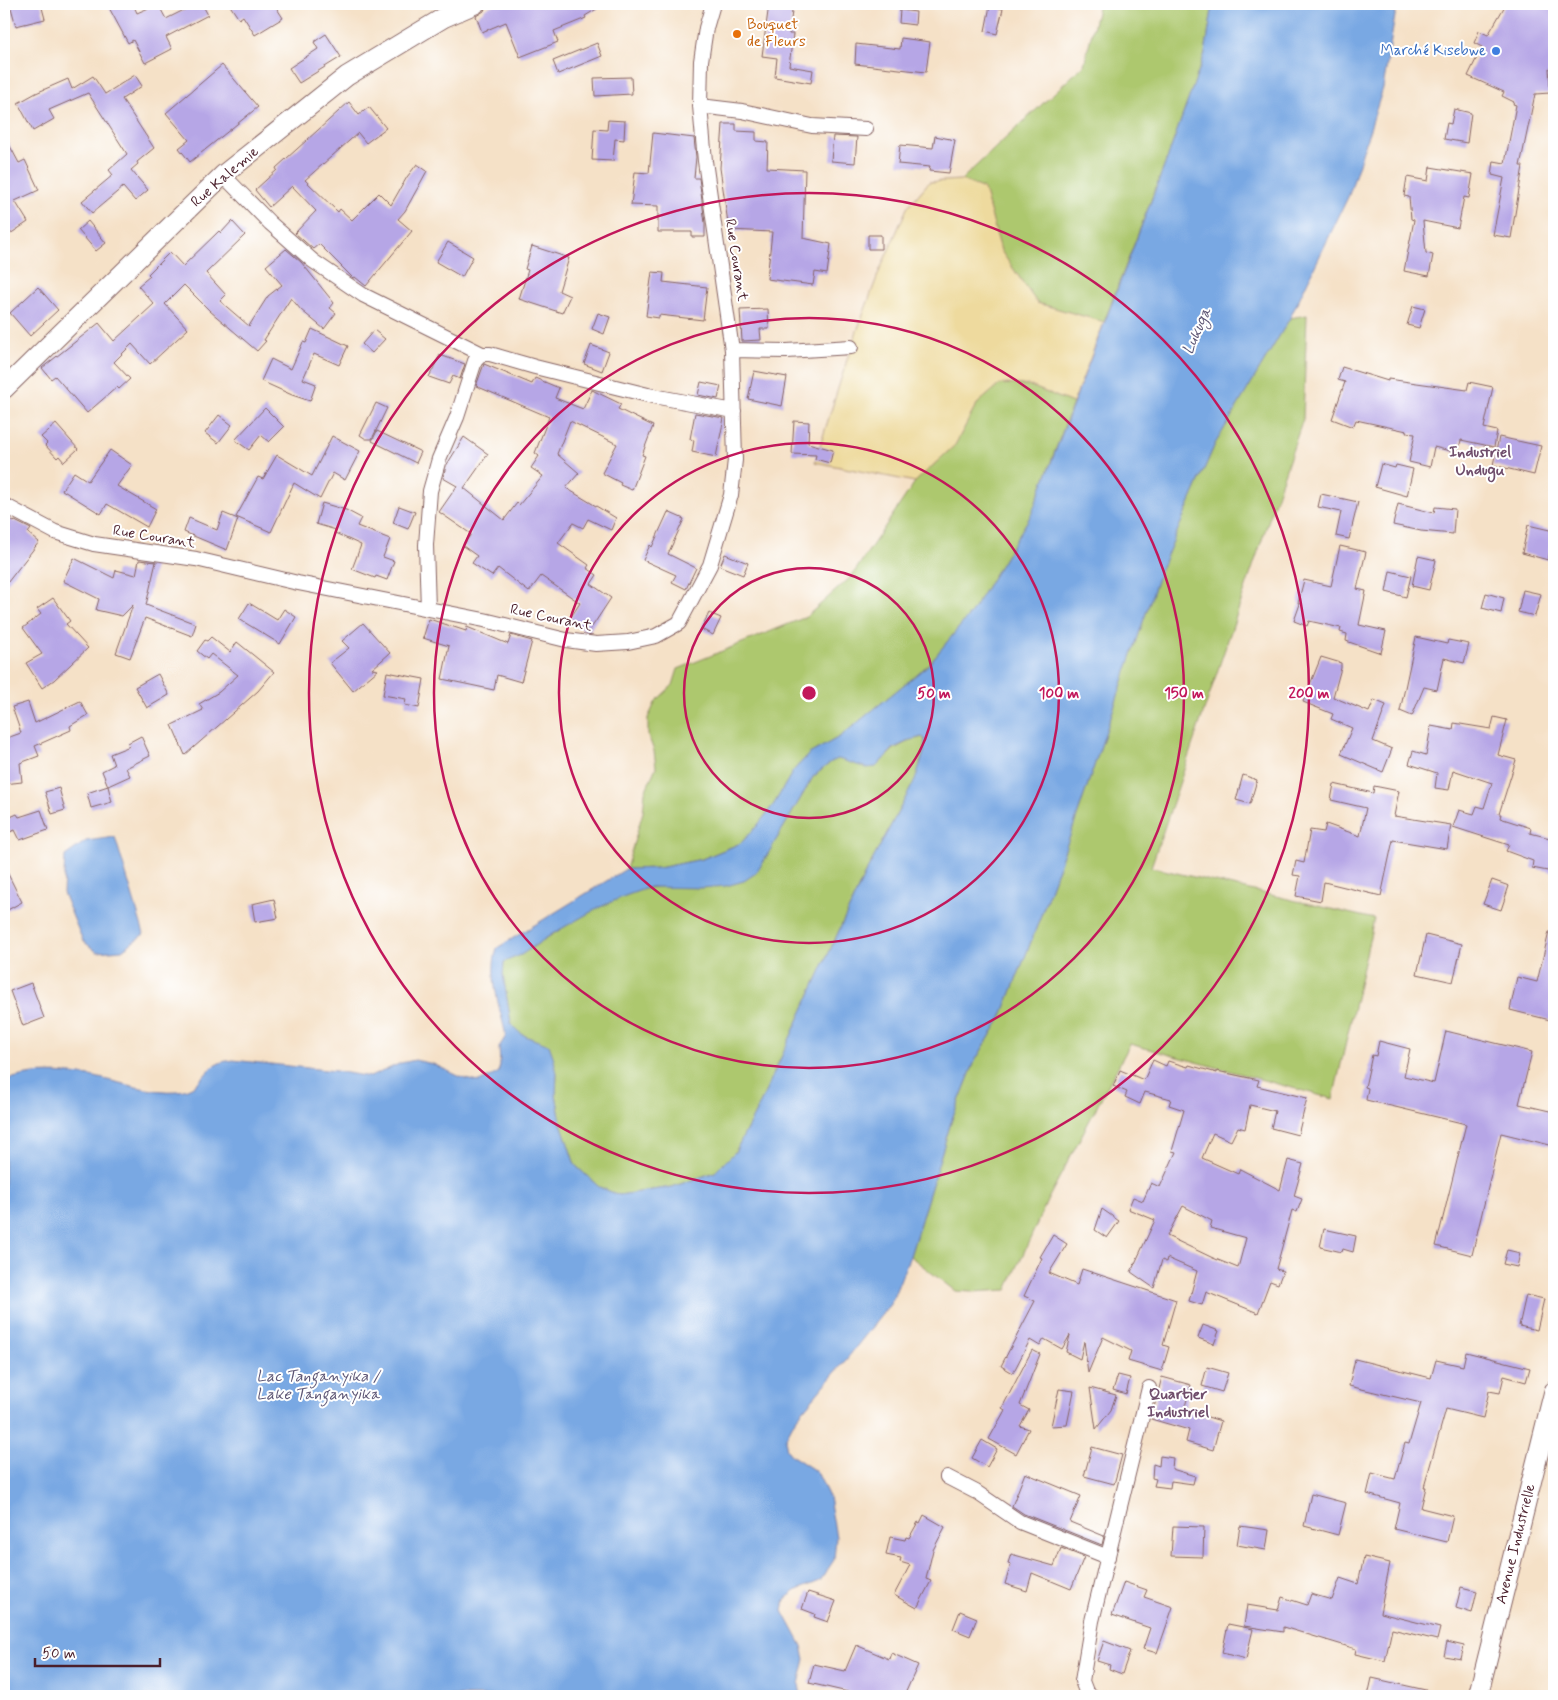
<svg xmlns="http://www.w3.org/2000/svg" width="1558" height="1700" font-family="Mynerve,sans-serif">
  <style>
    .green { fill: #adc86e; stroke: #7c744c }
    .sand { fill: #eeda9e; stroke: #9c7c64 }
    .water { fill: #79a8e3; stroke: #626487; fill-rule: evenodd }
    .building { fill: #b6a6e6; fill-rule: evenodd }
    .lines { fill: none; stroke-linecap: round; stroke-linejoin: round }
    .street-casing { stroke: #866362; stroke-width: 16 }
    .secondary-casing { stroke: #866362; stroke-width: 21 }
    .street { stroke: #fff; stroke-width: 14 }
    .secondary { stroke: #fff; stroke-width: 19 }
    .ring { fill: none; stroke: #c2185b; stroke-width: 2.5 }
    .food-dot { fill: #e8710a; stroke: #fff; stroke-width: 2 }
    .shop-dot { fill: #3f7fe0; stroke: #fff; stroke-width: 2 }
    .labels { text-anchor: middle; dominant-baseline: central; stroke-width: 4; stroke-linejoin: round; paint-order: stroke }
    .food-label { font-size: 15px; fill: #c56008; stroke: #fff; text-anchor: start }
    .shop-label { font-size: 15px; fill: #366cbe; stroke: #fff; text-anchor: end }
    .street-label { font-size: 15px; fill: #4a1f2b; stroke: #fff }
    .water-label { font-size: 16px; font-style: italic; fill: #5d5675; stroke: #fff }
    .neighbourhood-label { font-size: 16px; font-weight: bold; fill: #704e6c; stroke: #fff }
    .centre { fill: #c2185b; stroke: #fff; stroke-width: 2.5 }
    .ring-label { font-size: 15px; text-anchor: middle; font-weight: bold; fill: #c2185b; stroke: #fff; stroke-width: 4; stroke-linejoin: round; paint-order: stroke }
  </style>
  <rect width="100%" height="100%" fill="#fff"/>
  <filter id="ink" filterUnits="userSpaceOnUse"><feTurbulence type="fractalNoise" baseFrequency=".02" numOctaves="2"/><feDisplacementMap in="SourceGraphic" scale="10" xChannelSelector="R" yChannelSelector="G"/><feConvolveMatrix kernelMatrix="1 2 1 2 8 2 1 2 1" color-interpolation-filters="sRGB"/></filter>
  <filter id="wash" filterUnits="userSpaceOnUse"><feTurbulence type="fractalNoise" baseFrequency=".0096" numOctaves="4" result="noise"/><feDisplacementMap in="SourceGraphic" scale="20" xChannelSelector="R" yChannelSelector="G"/><feGaussianBlur stdDeviation="1.12" result="paint"/><feColorMatrix in="noise" values="0 0 0 0 0 0 0 0 0 0 0 0 0 0 0 0 0 1.4 0 .05"/><feComposite in="paint" operator="in"/></filter>
  <g filter="url(#wash)">
    <rect width="100%" height="100%" fill="#f5e1c7"/>
    <path class="green" d="M1099,4H1213L1205,53L1167,159L1104,322L1037,303L1001,251L984,189L961,180L1084,65Z
      M1307,315L1303,419L1151,867L1374,919L1333,1099L1130,1044L1048,1199L1007,1290L972,1292L955,1291L910,1256L952,1119L975,1061L1001,1018L1034,934L1074,825L1161,569L1215,444L1290,318Z
      M1000,384L1028,385L1073,403L1031,515L971,613L928,665L841,736L809,754L793,771L774,804L757,826L741,843L702,859L659,868L626,869L643,812L645,792L656,767L654,751L648,735V718L656,701L673,685L678,669L806,617L851,577L915,482L955,445L977,404Z
      M923,737L925,739L924,752L915,780L864,876L758,1108L735,1152L715,1172L672,1187L619,1195L599,1187L575,1165L561,1123L556,1094L557,1073L531,1038L521,1035L515,1030L511,1023L503,975L504,962C512,957 522,954 531,948C570,924 618,888 665,886L776,840L813,777L831,762L838,758L852,763L876,767L894,749L911,740Z"/>
    <path class="sand" d="M961,180L984,189L1001,251L1037,303L1104,322L1073,403L1028,385L1000,384L977,404L955,445L915,482L815,462L851,347L879,272L907,208L929,182Z"/>
    <path class="water" d="M1213,4H1397L1383,88L1349,195L1290,318L1215,444L1161,569L1074,825L1034,934L1001,1018L975,1061L952,1119L910,1256L891,1303L845,1361L795,1420L785,1439L787,1450L791,1455L817,1472L829,1497L836,1537L834,1560L820,1581L797,1590L785,1599L783,1611L802,1646L805,1659L799,1684L801,1696H4V1080C14,1078 24,1075 34,1074C49,1072 81,1074 95,1077C123,1083 150,1093 178,1091C204,1088 202,1069 222,1062C225,1061 229,1061 233,1060L336,1071L370,1077L401,1063L415,1060L433,1064L465,1079L479,1082L498,1073L500,1065L499,1047L506,1036C500,1007 488,977 497,948L626,869L659,868L702,859L741,843L757,826L774,804L793,771L809,754L841,736L928,665L971,613L1031,515L1167,159L1205,53ZM922,737L925,739L924,752L915,780L864,876L758,1108L735,1152L715,1172L672,1187L619,1195L599,1187L575,1165L561,1123L556,1094L557,1073L553,1056L549,1045C535,1039 519,1037 511,1023L503,975L504,962L521,955L554,933L598,908L625,896L650,887L701,888L726,886L744,881L756,873L765,859L813,777L831,762L838,759L867,768L876,767L894,748L911,740Z
      M115,837L144,934L122,950L97,952L83,941L63,893L65,856L86,841Z"/>
    <g id="blocks">
      <path class="building" d="M10,4H41L45,19L16,26Z
        M107,4H133L137,13L158,4L166,19L196,4H202L208,15L166,37L172,49L145,63L133,40L128,43Z
        M229,4H274L283,18L255,35L243,16L239,19Z
        M496,4H605L585,16L586,18L554,31L558,42L520,57L506,22L482,32L476,16L484,11L485,8Z
        M769,4H793L789,34H793L789,66L813,70L811,83L775,77L777,58L762,56Z
        M1506,4H1554V71L1549,68L1550,93L1535,94L1520,166H1523L1511,238L1493,235L1504,178L1492,175L1494,161L1505,163L1516,105L1513,104L1514,102L1502,96L1504,92L1468,76L1482,47L1474,43L1479,31L1488,35Z
        M990,6L1003,9L997,34L985,31Z
        M900,10L916,12L915,25L899,23Z
        M326,34L341,57L299,83L289,68L318,49L314,42Z
        M901,38L930,42L926,72L855,64L856,44L900,49Z
        M597,43L602,56L558,74L553,61Z
        M222,65L258,107L190,162L179,148L189,140L166,113Z
        M135,75L142,86L122,99L154,148L137,162L138,164L131,170L148,190L135,201L123,187L92,213L82,201L113,175L109,170L127,154L88,93L49,110L54,119L33,131L18,103L36,93L68,79L72,89L93,76L105,94Z
        M631,77L632,94L595,96L594,78Z
        M349,102L359,115L369,107L386,128L366,143L358,133L305,180L338,212L340,209L352,220L379,193L391,205L407,177L417,164L427,171L405,211L398,219L412,231L366,286L355,277L353,278L319,244L313,249L295,233L316,211L292,186L269,207L255,190L277,170L276,168Z
        M1454,109L1471,113L1467,143L1444,139L1447,123L1451,124Z
        M608,120L625,121L624,140L615,139L613,161L592,160L594,129L607,130Z
        M723,124H736V131L756,132V141L768,142L767,168L805,170L803,238L831,244L827,274L815,272L813,285L767,279L772,232L729,230L720,168Z
        M653,133L694,138L696,157L694,178H699L705,223V237H692V232H658V206L631,205L635,172L649,173Z
        M4,135L19,163L25,160L39,190L15,201L28,222L4,238Z
        M833,136L857,137L855,163L831,161Z
        M935,136L955,140L949,173L929,171L930,167L898,164L900,145L933,148Z
        M1430,167L1473,174L1469,198L1464,197L1458,228L1423,221L1426,253L1433,255L1429,276L1404,271L1414,220L1411,219L1409,197L1404,196L1407,177L1428,181Z
        M88,221L106,243L96,251L78,230Z
        M232,221L245,235L206,273L226,295L220,301L249,326L268,296L282,285L266,266L286,249L301,262L334,303L330,308L336,313L324,329L301,310L291,298L264,340L266,341L257,351L210,311L184,285L165,304L188,329L150,364L132,344L114,362L130,379L119,389L117,387L87,413L55,376L51,379L42,368L99,323L114,341L154,304L138,286L150,276L148,274L170,252L183,266L219,231L221,233Z
        M868,235H881V249H868Z
        M448,242L473,257L462,277L436,262Z
        M532,246L569,258L559,291L570,296L562,313L519,299L528,270L525,269Z
        M652,272L664,273L663,282L707,287L703,320L659,315V318L646,316Z
        M38,287L58,310L30,336L10,313Z
        M1413,306L1425,309L1419,328L1407,325Z
        M768,309L769,329H760L761,340L742,341L740,310Z
        M598,313L610,317L604,334L592,329Z
        M312,329L348,346L339,365L314,354L303,379L316,384L310,401L292,395L261,381L271,359L291,369L303,342L306,343Z
        M374,330L385,339L372,353L362,344Z
        M591,345L609,352L602,371L584,364Z
        M440,355L465,364L460,379L453,376L449,384L429,377Z
        M484,364L532,384L535,378L559,388L555,398L583,409L592,390L594,391L621,404L618,409L653,426L642,455L645,456L632,490L620,485L621,483L602,473L617,444L570,421L557,454L579,473L566,488L616,518L611,530L588,519L583,528L573,523L558,543L589,565L587,568L597,575L591,584L611,598L588,633L569,620L580,603L541,576L529,592L498,568L492,576L472,563L477,556L463,546L471,534L439,512L457,486L443,478L446,466L464,437L488,454L464,488L504,520L517,503L519,505L543,476L531,468L539,456L535,453L549,417L476,386Z
        M1342,367L1388,381V379L1467,390L1469,382L1493,387L1484,428L1497,431L1494,447L1461,440L1458,453L1434,447L1430,467L1409,462L1415,434L1406,433L1407,431L1356,420L1353,427L1332,419L1345,382L1338,380Z
        M754,371L787,377L782,406L748,399Z
        M701,382L721,386L718,399L698,395Z
        M376,403L387,408L372,439H366L360,435Z
        M265,408L284,427L269,442L261,435L249,450L235,440Z
        M695,413L724,418L716,457L692,452L694,440L690,439Z
        M219,415L232,425L218,443L205,433Z
        M794,421L809,422L808,443L833,450L830,463L815,459L816,455L792,454Z
        M56,424L78,449L64,462L59,456L57,458L45,445L47,443L41,437Z
        M377,431L421,452L416,463L372,441Z
        M332,436L360,451L345,480L333,473L320,499L294,483L271,532L236,517L258,477L263,479L277,455L312,476Z
        M1499,437L1541,446L1534,475L1493,465Z
        M110,450L132,465L117,486L156,509L147,527L107,504L101,514L62,490L74,472L88,481Z
        M1381,464L1395,468L1396,465L1413,469L1407,496L1375,487Z
        M1321,494L1358,502L1349,539L1336,536L1341,512L1318,507Z
        M322,503L346,510L361,518L357,526L390,539L383,557L394,561L387,580L376,576L375,578L352,569L361,545L335,533L336,530L316,524Z
        M1398,504L1434,513L1435,507L1455,509L1453,534L1421,531L1393,525Z
        M399,506L415,512L408,529L393,523Z
        M668,512L684,519L668,554L696,568L686,589L672,582L676,575L643,560L650,545L652,547Z
        M223,513L238,519L227,550L184,532L189,518L217,530Z
        M4,515L14,522L15,521L31,529L28,533L39,542L4,587Z
        M1528,525L1554,531L1548,560L1522,553Z
        M1340,546L1366,552L1357,589L1366,591L1359,625L1386,631L1381,653L1346,641L1347,634L1340,632L1341,628L1309,621L1307,626L1294,621L1300,604L1298,603L1304,580L1331,586Z
        M725,554L748,563L743,575L720,566Z
        M1418,556L1436,560L1429,590L1412,586Z
        M74,558L114,578L116,570L136,575L139,560L156,562L146,605L196,624L192,636L145,618L130,658L116,653L133,605L122,616L96,610L99,599L63,581Z
        M1390,571L1411,576L1406,597L1386,592Z
        M1523,590L1541,594L1535,616L1518,612Z
        M1486,593L1504,598L1501,613L1482,608Z
        M53,598L70,621L66,624L88,648L54,680L42,688L26,663L42,654L23,628L41,614L37,609Z
        M249,603L277,620L284,609L296,617L280,644L239,619Z
        M709,613L721,618L713,635L701,629Z
        M429,619L466,631L467,627L508,644L511,635L532,641L521,682L497,675L494,690L442,679L449,646L423,638Z
        M363,623L390,653L372,669L378,670L353,691L330,663L349,648L342,641Z
        M211,637L230,652L237,642L274,672L258,691L185,755L172,725L203,710L199,704L219,692L238,675L211,654L207,659L197,651L205,640L207,641Z
        M1416,637L1447,644L1448,640L1469,644L1464,663L1444,658L1437,690L1424,687L1412,716L1400,711Z
        M1321,657L1341,663V668L1333,697L1369,712L1374,700L1386,705L1373,741L1392,749L1383,772L1341,754L1352,728L1331,719L1333,714L1303,702Z
        M387,672L424,679L419,708L405,705L406,699L383,695Z
        M158,674L169,695L147,708L135,687Z
        M80,701L88,715L70,726L71,730L35,746L39,756L20,763L22,782L4,784V739L21,733L12,707L28,702L35,723Z
        M1494,717L1507,720L1498,755L1516,760L1499,814H1501L1500,818L1531,828L1530,833L1554,839V865L1553,872L1532,868L1533,861L1506,851L1509,845L1453,827L1459,810L1474,814L1477,806L1484,808L1492,783L1453,770L1449,790L1435,788L1437,773L1409,764L1413,751L1426,755L1431,726L1453,730L1454,723L1491,729Z
        M141,736L150,756L126,768L130,776L108,786L102,771L114,765L110,754L130,746L128,743Z
        M1243,775L1257,780L1250,804L1236,800Z
        M1334,784L1373,793L1374,786L1399,791L1394,816L1451,825L1447,849L1393,840L1381,896L1324,882L1321,901L1296,896L1300,876L1293,875L1296,861L1304,863L1310,830L1324,832L1326,824L1360,836L1366,808L1331,800Z
        M108,786L112,802L91,808L87,793Z
        M59,788L65,810L52,814L45,792Z
        M41,810L48,830L20,840L15,830L4,834V820L17,814L19,817Z
        M4,866L22,902L4,912Z
        M1492,880L1509,886L1501,910L1483,904Z
        M274,899L278,918L255,922L252,904Z
        M1549,932H1554V1021L1510,1010L1517,977L1537,982Z
        M1426,935L1462,944L1453,982L1417,974Z
        M31,983L44,1018L23,1026L10,991Z
        M1446,1031L1532,1052L1519,1104L1554,1112V1146L1501,1133L1472,1255L1436,1246L1466,1124L1366,1100L1368,1088L1365,1087L1372,1055L1376,1056L1379,1041L1410,1049L1404,1076L1434,1083Z
        M1153,1060L1166,1066L1168,1061L1188,1067L1189,1065L1217,1073V1071L1259,1080L1257,1086L1307,1098L1298,1135L1271,1128L1275,1111L1250,1105L1245,1129L1238,1127L1231,1141L1213,1133L1202,1158L1238,1174L1240,1169L1280,1190L1288,1160L1303,1164L1294,1196L1302,1199L1297,1212L1292,1210L1276,1269L1283,1271L1278,1284L1270,1281L1258,1313L1206,1292L1202,1305L1189,1301L1197,1271L1167,1258L1166,1262L1162,1260L1154,1288L1131,1272L1155,1220L1128,1209L1133,1197L1143,1201L1151,1183L1160,1187L1176,1152L1172,1151L1184,1110L1169,1105L1171,1099L1145,1092L1140,1104L1125,1097L1127,1092L1113,1086L1120,1070L1144,1080ZM1183,1206L1212,1221L1210,1228L1246,1238L1238,1268L1213,1258L1167,1236Z
        M1102,1209L1119,1221L1107,1238L1095,1230Z
        M1324,1229L1356,1236L1353,1252L1343,1249L1342,1252L1320,1247Z
        M1053,1235L1067,1244L1049,1273L1077,1285L1082,1269L1176,1300L1163,1345L1169,1347L1162,1371L1128,1361L1131,1351L1103,1337L1088,1373L1084,1341L1080,1359L1066,1352L1070,1335L1062,1349L1044,1339L1040,1346L1030,1340L1013,1373L1001,1366L1035,1301L1024,1296L1042,1258L1040,1257Z
        M1507,1250L1520,1253L1517,1267L1503,1264Z
        M1526,1295L1544,1299L1537,1330L1519,1326Z
        M1203,1325L1219,1331L1214,1344L1198,1338Z
        M1032,1350L1040,1354L1020,1405L1029,1410L1020,1426L1029,1429L1016,1454L989,1439L1005,1410L1002,1408Z
        M1466,1352L1530,1368L1526,1382L1504,1376L1500,1393L1489,1391L1483,1418L1446,1409L1424,1487H1426L1421,1508L1453,1516L1447,1542L1394,1529L1400,1503L1367,1494L1372,1473L1395,1479L1405,1443L1409,1444L1421,1403L1349,1386L1355,1359L1431,1378L1436,1360L1463,1366Z
        M1207,1367L1228,1373L1222,1392L1202,1386Z
        M1118,1375L1130,1378L1126,1394L1113,1390Z
        M1162,1377L1191,1385L1184,1410L1221,1421L1213,1450L1186,1442L1189,1430L1151,1419Z
        M1090,1388L1116,1395L1111,1410L1096,1429Z
        M1059,1389L1074,1391L1067,1425L1051,1426Z
        M982,1440L997,1449L987,1467L972,1458Z
        M1092,1447L1122,1455L1114,1484L1084,1476Z
        M1160,1456L1173,1458L1172,1469L1195,1476L1193,1484L1171,1481L1170,1488L1154,1486L1156,1479L1152,1478L1153,1464L1159,1466Z
        M1025,1473L1081,1496L1070,1522L1104,1536L1102,1545L1024,1514L1012,1506Z
        M1311,1494L1346,1503L1338,1535L1304,1526Z
        M924,1515L945,1527L933,1550L926,1579L931,1581L917,1608L894,1595L910,1565L900,1562L901,1558L886,1555L890,1537L905,1540L906,1537L909,1538L918,1522L920,1523Z
        M1173,1526L1204,1527L1203,1557L1171,1556Z
        M1240,1526L1269,1530L1266,1550L1237,1545Z
        M1061,1548L1084,1557L1071,1589L1032,1573L1027,1591L1005,1584L1011,1564L1008,1563L1011,1554L1054,1566Z
        M1364,1557L1390,1563L1380,1613L1440,1628L1437,1640L1392,1629L1385,1661L1355,1654L1356,1649L1283,1627V1632L1244,1626L1247,1605L1278,1610L1282,1597L1307,1605L1311,1594L1332,1600L1340,1578L1358,1584Z
        M1124,1582L1147,1590L1144,1597L1173,1607L1157,1653L1143,1649L1150,1628L1112,1615Z
        M1461,1587L1477,1591L1472,1613L1456,1608Z
        M808,1592L836,1601L828,1622L814,1617L815,1614L802,1609Z
        M960,1611L977,1618L970,1636L953,1629Z
        M1228,1624L1253,1629L1246,1659L1222,1653Z
        M1104,1641L1130,1651L1122,1674L1109,1669L1110,1665L1097,1661Z
        M1447,1642L1464,1646L1461,1659L1444,1656Z
        M856,1645L889,1659L891,1653L918,1665L904,1696H865L809,1683L814,1664L845,1671Z
        M1372,1678L1430,1691L1429,1696H1368Z"/>
    </g>
  </g>
  <g filter="url(#ink)">
    <use href="#blocks" fill-opacity="0" stroke="#866362" stroke-width="1"/>
    <g class="lines">
      <defs>
        <path id="street" d="M700,106L742,111L812,126L866,129
          M223,175L270,223L313,261L363,295L482,354
          M732,350L787,351L851,347
          M4,505L55,532L94,544L196,559L298,583L484,620L566,640L596,644L628,642L656,636L679,623L710,565L731,495L735,460L732,350L705,161L700,106L701,61L706,28L713,4
          M428,609L426,545L430,491L439,459L457,417L475,361L482,354H490L535,367L648,395L734,411
          M947,1477L976,1492L1020,1522L1108,1557
          M1092,1696L1087,1694L1082,1681L1092,1621L1149,1388"/>
        <path id="secondary" d="M4,389L223,175L347,76L443,18L475,4
          M1478,1696L1554,1391"/>
      </defs>
      <use href="#street" class="street-casing"/>
      <use href="#secondary" class="secondary-casing"/>
      <use href="#street" class="street"/>
      <use href="#secondary" class="secondary"/>
    </g>
  </g>
  <g class="ring">
    <circle cx="809" cy="693" r="125"/>
    <circle cx="809" cy="693" r="250"/>
    <circle cx="809" cy="693" r="375"/>
    <circle cx="809" cy="693" r="500"/>
  </g>
  <circle class="food-dot" cx="737" cy="34" r="5"/>
  <circle class="shop-dot" cx="1496" cy="51" r="5"/>
  <g class="labels">
    <g class="food-label">
      <text x="747" y="25">Bouquet<tspan x="747" dy="17">de Fleurs</tspan></text>
    </g>
    <g class="shop-label">
      <text x="1486" y="51">Marché Kisebwe</text>
    </g>
    <g class="street-label">
      <text transform="translate(225 177) rotate(-41)">Rue Kalemie</text>
      <text transform="translate(736 260) rotate(81)">Rue Courant</text>
      <text transform="translate(154 537) rotate(9)">Rue Courant</text>
      <text transform="translate(551 618) rotate(12)">Rue Courant</text>
      <text transform="translate(1516 1544) rotate(-76)">Avenue Industrielle</text>
    </g>
    <g class="water-label">
      <text transform="translate(1197 331) rotate(-66)">Lukuga</text>
      <text x="318" y="1376">Lac Tanganyika /<tspan x="318" dy="18">Lake Tanganyika</tspan></text>
    </g>
    <g class="neighbourhood-label">
      <text x="1480" y="452">Industriel<tspan x="1480" dy="18">Undugu</tspan></text>
      <text x="1178" y="1394">Quartier<tspan x="1178" dy="18">Industriel</tspan></text>
    </g>
  </g>
  <circle cx="809" cy="693" r="8" class="centre"/>
  <g class="ring-label">
    <text x="934" y="698">50 m</text>
    <text x="1059" y="698">100 m</text>
    <text x="1184" y="698">150 m</text>
    <text x="1309" y="698">200 m</text>
  </g>
  <rect width="1558" height="1700" fill="none" stroke="#fff" stroke-width="20"/>
  <path d="M35 1658v8h125v-8" fill="none" stroke="#4a1f2b" stroke-width="2.5"/>
  <text x="42" y="1658" font-size="15" fill="#4a1f2b" stroke="#ffffff" stroke-width="4" paint-order="stroke">50 m</text>
</svg>
